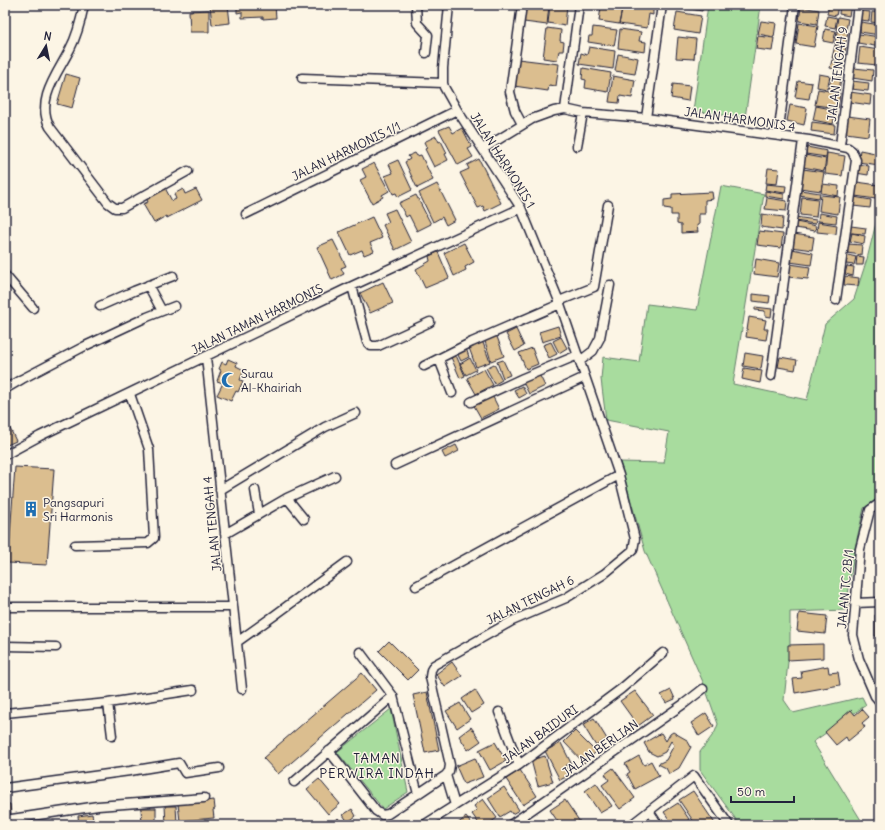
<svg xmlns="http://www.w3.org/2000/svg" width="885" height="830" font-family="Delius,sans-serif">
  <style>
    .green { fill: #a8dc9e; stroke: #657f6c }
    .building { fill: #dbbe8f; stroke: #22223b }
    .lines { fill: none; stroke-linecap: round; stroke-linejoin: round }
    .minor-casing { stroke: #22223b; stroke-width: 11 }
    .minor { stroke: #fcf5e5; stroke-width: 8 }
    .labels { text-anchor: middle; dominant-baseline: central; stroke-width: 3; stroke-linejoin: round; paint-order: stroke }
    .street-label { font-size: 12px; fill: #22223b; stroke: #fcf5e5 }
    .poi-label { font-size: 12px; fill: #22223b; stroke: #fcf5e5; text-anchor: start }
    .neighbourhood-label { font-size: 13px; letter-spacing: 1px; fill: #22223b; stroke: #fcf5e5 }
  </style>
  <rect width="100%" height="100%" fill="#fcf5e5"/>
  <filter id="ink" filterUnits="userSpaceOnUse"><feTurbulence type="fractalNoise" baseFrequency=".025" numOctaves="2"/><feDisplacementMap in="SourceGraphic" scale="8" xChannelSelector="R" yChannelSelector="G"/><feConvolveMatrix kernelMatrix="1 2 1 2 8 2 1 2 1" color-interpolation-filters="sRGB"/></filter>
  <g filter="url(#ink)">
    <path class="green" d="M708,5H761L745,118L693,111Z
      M721,186L764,194L733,384L807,400L825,324L854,299L867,259L880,207V497L864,508L854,552L846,610L790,612V643L784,700L793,713L862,697L866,705L813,742L864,825H740L700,770V752L715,732L718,724L703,682L645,551L620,462L664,463L669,432L606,420L601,379L603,357L639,362L647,304L697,310Z
      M391,709L408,792L383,809L337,752Z"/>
    <path class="building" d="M210,5H228L230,23L212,25Z
      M237,5H275L276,18L263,19V17L242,18V12L237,13Z
      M526,5H549L547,25L524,22Z
      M550,5H567L565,26L548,23Z
      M615,5H623L619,24L599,21L601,7L614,9Z
      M623,5L653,9V15L649,14L647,28L619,24Z
      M679,5H703L702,11L678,7Z
      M829,5H838L836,16L827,14Z
      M840,5H851L849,16L839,14Z
      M862,5H880V11L861,9Z
      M801,7L819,10L817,24L799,21Z
      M209,10V32H190L189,11Z
      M861,11L870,12L869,21L860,20Z
      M677,12L701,16L698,34L674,30Z
      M872,12L880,13V23L871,22Z
      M827,16L837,18L835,28L825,26Z
      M838,17L848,19L846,30L836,29Z
      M761,21L776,23L774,37L758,34Z
      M861,22L880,25V35L860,32Z
      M799,23L818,26L814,47L796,44Z
      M593,27L617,30L614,46L588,42L589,36H592Z
      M547,28L561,30L560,41L564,42L563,51H559L557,60L543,58Z
      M620,29L641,32L639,41L646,42L645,52L618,48Z
      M825,29L836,31L833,43L823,41Z
      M837,31L848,32L845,46L835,44Z
      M859,34L880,37V47L858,43Z
      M758,36L774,38L772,51L756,49Z
      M678,37L696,39L694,59L676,58Z
      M835,45L846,47L843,60L832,58Z
      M589,47L615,51L613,69L579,64L581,53L587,55Z
      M860,47L879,50L877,65L858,63Z
      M618,54L638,58L635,74L615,71Z
      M518,59L559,64L556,86L549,85L548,91L514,86Z
      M832,60L837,61L835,69L830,68Z
      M837,61L843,63L842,70L836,69Z
      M583,68L611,73L608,92L585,88L586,80L582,79Z
      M854,68L873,70L872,81L852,78Z
      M66,74L80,78L72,108L57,104Z
      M819,74L830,76L827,89L817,87Z
      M613,76L635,80L632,98L620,96L619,103L609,102Z
      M831,77L841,78L839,91L829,89Z
      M798,81L812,83L809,99L795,97Z
      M852,81L869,83L868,91L851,89Z
      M673,84L690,86L688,101L671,98Z
      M818,89L840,93L838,108L815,105Z
      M850,92L871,95L870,105L849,102Z
      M790,105L807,108L804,125L787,121Z
      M816,106L836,110L833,124L813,120Z
      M848,116L870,119L868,136L846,133Z
      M812,122L835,125L834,134L811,131Z
      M449,126L453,133L462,128L472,147L468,149L473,157L458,165L439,130Z
      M436,136L439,142L441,141L447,153L445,154L448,160L434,167L425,149L427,148L424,142Z
      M807,147L827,151L826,157L806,154Z
      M860,150L880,154L879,165L858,162Z
      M415,153L417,156L421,155L433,180L417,188L405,162L410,159L408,156Z
      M827,153L845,156L842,176L825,174Z
      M805,155L826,159L824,171L803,167Z
      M479,159L501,203L485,211L483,206L478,208L460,173L469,169L467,165Z
      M398,160L412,190L398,197L396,193L393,194L385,176L393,173L389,164Z
      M374,163L389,191L382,195L383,197L372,203L360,180L366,177L362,169Z
      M857,164L869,166L868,175L856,173Z
      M768,168L779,169L777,184L766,183Z
      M803,169L824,172L821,191L800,188Z
      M857,182L878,185L876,199L855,196Z
      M437,184L455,220L446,225L442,217L433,222L419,193Z
      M766,184L786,186L785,193L765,190Z
      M822,184L839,186L838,196L821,193Z
      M165,188L172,201L176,199L174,194L183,189L185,194L196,189L202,200L167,218L166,216L154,223L143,204L148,202L146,198Z
      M800,190L820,193L819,198L799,195Z
      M765,191L784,194V199L765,196Z
      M712,192L713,199L705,200V214H699V225H697L698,232L681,233V225L677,224V215H671V209L664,208V200L672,199V194Z
      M416,195L431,224L417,231L409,215L406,217L399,203Z
      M821,195L840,197L838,214L819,211Z
      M802,197L818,199L816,217L800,215Z
      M854,197L871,200L870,208L853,206Z
      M767,198L787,201L786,211L765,209Z
      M395,209L411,242L395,250L383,225L389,222L385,213Z
      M819,213L837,216L836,223L818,221Z
      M762,214L783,217L782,230L761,227Z
      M372,217L382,238L370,243L374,251L364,255L362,250L350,255L339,232Z
      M795,217L816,220L815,224L795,221Z
      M796,222L816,226L815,231L795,228Z
      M818,222L837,225L836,234L817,232Z
      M851,226L866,228L865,234L850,233Z
      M759,231L783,234L781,248L757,245Z
      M852,233L865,236L864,244L850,241Z
      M793,234L814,237L812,250L791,247Z
      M333,240L346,266L341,268L344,274L332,280L317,247Z
      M464,243L474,262L465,267L466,270L454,276L444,253Z
      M848,244L862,245L861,255L847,253Z
      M792,249L813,253L811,265L790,262Z
      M438,252L449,278L425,288L416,269L430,261L429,256Z
      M848,255L856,257L854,265L846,264Z
      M857,256L864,257L863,265H856Z
      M756,259L779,263L777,277L754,274Z
      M790,264L810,267L808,279L788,277Z
      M847,266L854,267L853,276L845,274Z
      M845,276L859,278L858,286L844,285Z
      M383,282L393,303L370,313L360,293Z
      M753,294L770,296L769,303L753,301Z
      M755,307L772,309L771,317L765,316V311L755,310Z
      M749,317L766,320L764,329H768L766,340L746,337Z
      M558,326L561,336L542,342L539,332Z
      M516,329L524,346L515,351L506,334Z
      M496,334L504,356L491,361L484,338Z
      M561,337L567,348L559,353L553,341Z
      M482,340L490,362L476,367L468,345Z
      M551,342L557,354L549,358L543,345Z
      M466,348L469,357L461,361L457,353Z
      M532,348L538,364L526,369L519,353Z
      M455,353L465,376L460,378L450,355Z
      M745,353L763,356L761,369L743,366Z
      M780,357L797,360L795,370L778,367Z
      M470,358L476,370L466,375L460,364Z
      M228,359L237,363L236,366L244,370L240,380L243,381L238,392L236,391L231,401L217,395L223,383L217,381L221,370L219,369L222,362L226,364Z
      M503,360L510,375L503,378L497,362Z
      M494,364L502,380L495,384L486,368Z
      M744,368L762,371L760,383L742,379Z
      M484,369L493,385L476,394L467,378Z
      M539,374L545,386L529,394L523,382Z
      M522,386L526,394L519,398L514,390Z
      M492,395L499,409L481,418L473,404Z
      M5,418L16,441L5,446Z
      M456,445L459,451L445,458L442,452Z
      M15,467L54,469L47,565L8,563Z
      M799,613L827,616L825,634L797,631Z
      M5,614H8V637H5Z
      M875,615H880V636H875Z
      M389,641L418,670L408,680L379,651Z
      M823,644V658L788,660V645Z
      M452,662L462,676L445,687L436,674Z
      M828,666L829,673L838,672L840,685L795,693L793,679L802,678L801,671Z
      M362,673L376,690L278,774L263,758Z
      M475,690L484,705L471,713L462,699Z
      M671,690L675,699L666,703L661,695Z
      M635,691L653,715L638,726L620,701Z
      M427,692L439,750L425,753L413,695Z
      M460,703L470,719L457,728L446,711Z
      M862,709L869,717L862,723L865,727L848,741L846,737L836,745L825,732L851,710L855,715Z
      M706,713L714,726L699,736L691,723Z
      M594,718L607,739L596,746L583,725Z
      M471,727L481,741L468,750L459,736Z
      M575,731L596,752L584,763L564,742Z
      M673,732L687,740L691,747L679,768L669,774L666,768L658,764L666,760L674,745L671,741L665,752L657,756L649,752L644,743L661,733L666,741L670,734Z
      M495,742L506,761L490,770L479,750Z
      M561,743L571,763L565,766L570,775L560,780L545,751Z
      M545,756L553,782L538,786L531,760Z
      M639,756L644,765L651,761L659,776L635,789L627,774L630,772L625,764Z
      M475,758L483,777L464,784L456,766Z
      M613,768L635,798L620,809L602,785L609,780L605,774Z
      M520,770L537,796L523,805L506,779Z
      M319,779L340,804L328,814L307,789Z
      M596,783L612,806L600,813L585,791Z
      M504,787L519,810L512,814L510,811L500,817L488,798Z
      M693,791L716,825H696L679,800Z
      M483,799L497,818L487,825H480L472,814L477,810L474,806Z
      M214,800L215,809L213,810L214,818L180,821L178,804Z
      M565,800L582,825H560L550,810Z
      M678,803L693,825H673L664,812Z
      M5,804H10L11,814L5,815Z
      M165,806H176L177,823L166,824Z
      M141,808H156V825H142Z
      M352,809L356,816L348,822L343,815Z
      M92,814L94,825H79L78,816Z
      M466,817L472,825H456Z
      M338,818L345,825H331Z"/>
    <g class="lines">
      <defs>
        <path id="minor" d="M84,5C81,20 77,36 70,49C58,73 35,100 50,127L108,203L115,208H122L188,171
          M416,5L417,23L428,35L426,53
          M302,78L443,83
          M565,109L579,5
          M646,118L662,5
          M522,124L515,111L510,92L522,5
          M778,136L795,5
          M840,145L858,5
          M577,146L583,113
          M483,149L532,119L554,111L565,109L583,113L646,118L809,140L848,148L852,151L856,160L836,300
          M246,214L457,110
          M5,275L33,308
          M148,285L162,311
          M352,286L367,342L371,346H378L430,322
          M559,301L594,287L608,205
          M100,306L134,291L173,276
          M206,357L242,689
          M439,359L452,393
          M580,361L593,351L600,338L610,285
          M424,366L472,342L560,304
          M771,376L803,140
          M5,389L22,379L85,346L147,317L175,306
          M471,402L523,378L578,355
          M5,455L40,436L352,286L521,208
          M395,465L585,377
          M220,490L325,427L356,413
          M255,490L259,514
          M287,498L335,476
          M880,503L870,510L860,549L853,635L859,659L875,696L880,702
          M225,534L287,498L304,519
          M75,545L148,543L154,538L149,449L130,394
          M416,586L619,475
          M855,603L880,602
          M5,607H233
          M237,642L275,615L347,562
          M5,646L56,647
          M360,652L393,696L418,794
          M108,703L112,736
          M499,712L519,765
          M5,713L108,703L193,690
          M329,751L376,811L382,815L388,814L446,775L449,771L450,765L430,677L431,670L434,665L512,621L566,598L604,574L633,550L635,539L619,475L559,301L521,208L457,110L444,87L443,83V68L449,5
          M446,775L455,805
          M294,782L393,696
          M5,788L130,771L179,763L185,773L219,768
          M649,811L658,825
          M5,820L98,806L204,798
          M424,825L519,765L621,689L663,653
          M510,825L685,703L703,689
          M631,825L694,776L729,825"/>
      </defs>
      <use href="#minor" class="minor-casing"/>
      <use href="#minor" class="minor"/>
    </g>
  </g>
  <defs>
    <symbol id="mosque-bare" viewBox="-9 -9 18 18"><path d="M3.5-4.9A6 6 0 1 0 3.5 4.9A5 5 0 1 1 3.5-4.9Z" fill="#1f6fb2" stroke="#fcf5e5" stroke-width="2.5" paint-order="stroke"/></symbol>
    <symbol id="building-bare" viewBox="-9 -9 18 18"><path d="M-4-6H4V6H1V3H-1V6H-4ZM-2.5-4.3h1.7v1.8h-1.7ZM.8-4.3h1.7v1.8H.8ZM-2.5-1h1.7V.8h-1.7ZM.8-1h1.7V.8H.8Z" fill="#1f6fb2" stroke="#fcf5e5" stroke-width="2.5" paint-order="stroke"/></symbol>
  </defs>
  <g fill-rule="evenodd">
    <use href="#mosque-bare" x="218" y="369" width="22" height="22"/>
    <use href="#building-bare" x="20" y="498" width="22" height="22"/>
  </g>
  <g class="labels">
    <g class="street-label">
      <text transform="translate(837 74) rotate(-83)">JALAN TENGAH 9</text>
      <text transform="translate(740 119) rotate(8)">JALAN HARMONIS 4</text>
      <text transform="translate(346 151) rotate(-26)">JALAN HARMONIS 1/1</text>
      <text transform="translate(503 160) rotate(58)">JALAN HARMONIS 1</text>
      <text transform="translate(257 319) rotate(-26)">JALAN TAMAN HARMONIS</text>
      <text transform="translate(212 524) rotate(-96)">JALAN TENGAH 4</text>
      <text transform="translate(845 589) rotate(-85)">JALAN TC 2B/1</text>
      <text transform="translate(530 600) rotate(-26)">JALAN TENGAH 6</text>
      <text transform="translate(540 734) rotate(-36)">JALAN BAIDURI</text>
      <text transform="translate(600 748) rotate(-35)">JALAN BERLIAN</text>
    </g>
    <g class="poi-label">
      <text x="241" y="373">Surau<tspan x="241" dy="14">Al-Khairiah</tspan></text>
      <text x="43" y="502">Pangsapuri<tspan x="43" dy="14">Sri Harmonis</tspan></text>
    </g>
    <g class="neighbourhood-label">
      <text x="377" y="758">TAMAN<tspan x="377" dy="15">PERWIRA INDAH</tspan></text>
    </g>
  </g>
  <rect width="885" height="830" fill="none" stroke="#fcf5e5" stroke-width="20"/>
  <rect x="10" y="10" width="865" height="810" fill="none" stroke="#22223b" stroke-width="1.5" filter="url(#ink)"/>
  <g transform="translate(46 46) rotate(10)" stroke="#fcf5e5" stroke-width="3" paint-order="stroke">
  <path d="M0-3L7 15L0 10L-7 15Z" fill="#22223b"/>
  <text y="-6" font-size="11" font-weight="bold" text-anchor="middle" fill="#22223b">N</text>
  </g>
  <path d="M731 796v6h63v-6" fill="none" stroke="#22223b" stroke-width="2"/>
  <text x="737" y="796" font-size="12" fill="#22223b" stroke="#fcf5e5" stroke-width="3" paint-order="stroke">50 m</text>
</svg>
